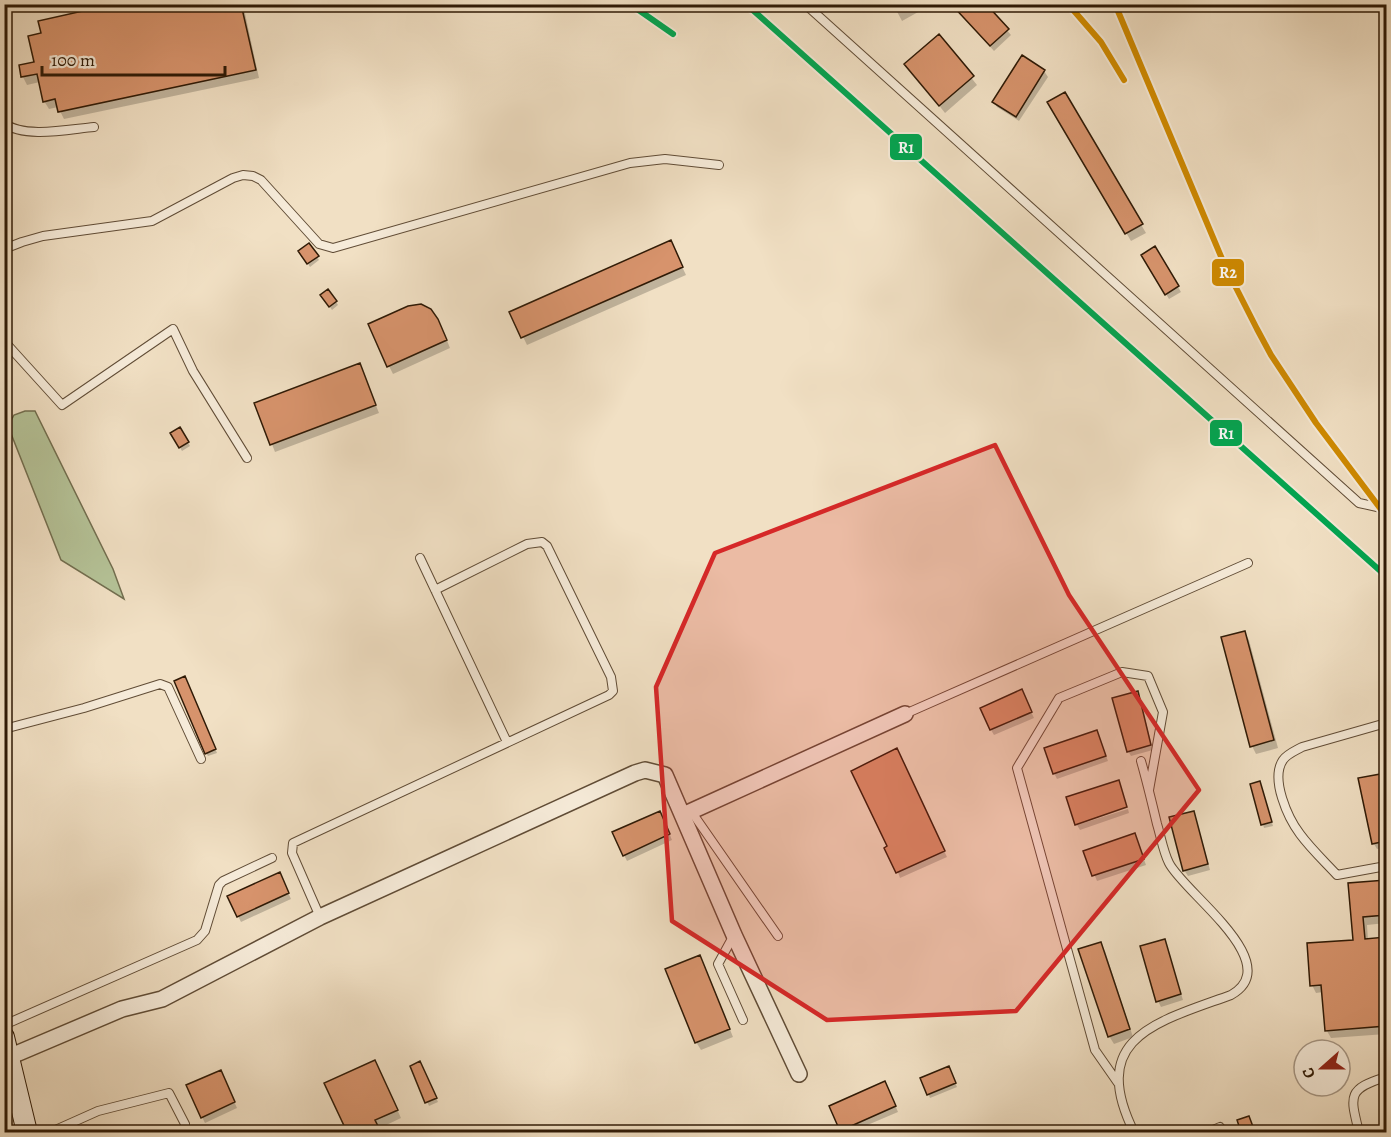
<svg xmlns="http://www.w3.org/2000/svg" width="1391" height="1137" font-family="Alegreya,serif">
  <style>
    .green { fill: #b5c398; stroke: #726e4f; stroke-width: 1.5 }
    .shadow { fill: #0003 }
    .building { fill: #d7936c; stroke: #2f1a06; stroke-width: 1.5 }
    .lines { fill: none; stroke-linecap: round; stroke-linejoin: round }
    .lane-casing { stroke: #604c36; stroke-width: 10 }
    .street-casing { stroke: #604c36; stroke-width: 18 }
    .secondary-casing { stroke: #2f1a06; stroke-width: 22 }
    .path { stroke: #2f1a06; stroke-width: 2; stroke-dasharray: 1.5 3; stroke-linecap: butt }
    .lane { stroke: #f6ebd9; stroke-width: 8 }
    .street { stroke: #f6ebd9; stroke-width: 15 }
    .secondary { stroke: #f6ebd9; stroke-width: 20 }
    .rail-1-casing { stroke: #f6ebd9; stroke-width: 10 }
    .rail-2-casing { stroke: #f6ebd9; stroke-width: 10 }
    .rail-1 { stroke: #00a651; stroke-width: 6 }
    .rail-2 { stroke: #cf8a01; stroke-width: 6 }
    .marked { fill: #d62828; fill-opacity: 0.2; stroke: #d62828; stroke-width: 4.5; stroke-linejoin: round }
    .line-badge { stroke: #f6ebd9; stroke-width: 2 }
    .badge-label { font-size: 16px; text-anchor: middle; font-weight: bold; fill: #fff }
  </style>
  <rect width="100%" height="100%" fill="#f1e0c4"/>
  <filter id="stains"><feTurbulence type="fractalNoise" baseFrequency=".00333" numOctaves="4"/><feColorMatrix values="0 0 0 0 .2 0 0 0 0 .09 0 0 0 0 .02 0 0 0 .5 -.17"/></filter>
  <radialGradient id="worn" r=".72"><stop offset=".6" stop-color="#630" stop-opacity="0"/><stop offset="1" stop-color="#630" stop-opacity=".3"/></radialGradient>
  <path class="green" d="M25,411H35L113,569L124,599L61,560L8,426L14,415Z"/>
  <path class="shadow" d="M121,4H243L259,78L64,119L58,107L49,109L44,101L40,82L27,85L23,77L21,66L36,63Z
    M893,4H917L920,11L902,21Z
    M951,4H984L1011,35L994,51Z
    M939,37L977,85L945,113L906,64Z
    M1022,57L1044,71L1048,77L1019,121L997,107L994,102Z
    M1064,94L1146,233L1131,241L1049,102Z
    M309,245L319,260L310,267L300,251Z
    M1155,248L1181,292L1169,299L1143,256Z
    M674,250L686,275L527,345L511,312Z
    M324,299L336,302L338,305L332,310Z
    M442,328L450,348L393,374L389,366Z
    M363,373L379,413L275,452L256,404Z
    M180,429L190,446L182,451L172,434Z
    M1245,633L1249,640L1278,748L1256,754L1252,746Z
    M186,681L217,753L208,756L206,753Z
    M1137,693L1140,699L1153,750L1131,756L1128,751Z
    M1024,697L1034,718L994,735L991,730Z
    M1099,737L1108,761L1057,779L1054,773Z
    M899,756L947,857L900,878L889,847Z
    M1386,774V847L1377,849L1374,844L1360,780Z
    M1260,783L1273,826L1264,828L1252,785Z
    M1128,809L1129,813L1080,830L1077,825Z
    M1193,812L1196,818L1210,870L1188,876L1184,870Z
    M663,818L672,840L627,861L624,855Z
    M1135,835L1146,865L1097,881L1085,852Z
    M282,879L291,899L241,922L238,916Z
    M1386,881V923L1367,925L1368,940L1386,938V1034L1331,1038L1327,1031L1323,992L1316,993L1312,985L1355,941L1350,884Z
    M1164,940L1183,1000L1161,1007L1158,1001Z
    M1100,944L1105,951L1133,1037L1114,1044L1109,1036Z
    M704,965L733,1037L701,1050L696,1042Z
    M411,1067H422L438,1102L429,1106Z
    M379,1070L401,1118L378,1129L380,1132H348L326,1084Z
    M950,1071L957,1087L930,1098L922,1079Z
    M223,1077L237,1108L205,1123L202,1117Z
    M888,1088L898,1112L851,1132H843L831,1106Z"/>
  <path class="building" d="M114,4H241L256,70L58,112L55,99L43,102L37,74L21,77L19,65L34,62L28,36L41,33L38,21Z
    M951,4H986L1009,29L990,46Z
    M939,34L974,76L939,106L904,64Z
    M1022,55L1045,70L1016,117L992,102Z
    M1065,92L1143,224L1125,234L1047,102Z
    M671,240L683,267L521,338L509,312Z
    M309,243L319,256L307,264L298,251Z
    M1155,246L1179,286L1165,295L1141,255Z
    M328,289L337,301L329,307L320,295Z
    M421,304L431,309L438,319L447,340L387,367L368,324L408,306Z
    M360,363L376,405L270,445L254,403Z
    M180,427L189,442L179,448L170,433Z
    M1245,631L1274,740L1250,747L1221,637Z
    M185,676L216,749L205,754L174,681Z
    M1022,689L1032,712L990,730L980,708Z
    M1138,691L1151,745L1127,752L1112,698Z
    M1097,730L1106,756L1053,774L1044,748Z
    M897,748L945,851L896,873L884,848L887,846L851,771Z
    M1386,773V841L1372,844L1358,778Z
    M1119,780L1127,807L1075,825L1066,797Z
    M1260,781L1272,822L1261,825L1250,784Z
    M660,811L670,834L623,856L612,832Z
    M1194,811L1208,864L1183,871L1169,817Z
    M1135,833L1144,859L1092,876L1083,851Z
    M280,872L289,893L237,917L227,896Z
    M1386,880V915L1363,917L1365,939L1386,937V1026L1325,1031L1321,985L1310,986L1307,943L1353,940L1348,883Z
    M1165,939L1181,994L1156,1002L1140,946Z
    M1101,942L1130,1029L1108,1037L1078,949Z
    M700,955L730,1029L695,1043L665,969Z
    M375,1060L398,1110L375,1120L381,1132H347L324,1083Z
    M420,1061L437,1098L425,1103L410,1066Z
    M949,1066L956,1083L927,1095L920,1078Z
    M221,1070L235,1102L201,1118L186,1085Z
    M885,1081L896,1106L840,1131L829,1106Z
    M1249,1116L1255,1132H1241L1237,1120Z"/>
  <g class="lines">
    <defs>
      <path id="lane" d="M805,4L1359,503L1386,509
        M4,123C24,139 70,129 94,127
        M4,249L22,242L43,236L152,221L233,178L243,175L253,176L261,180L319,244L333,248L630,163L665,159L719,165
        M4,341L62,405L173,329L193,371L247,458
        M420,558L507,742
        M905,714L1248,563
        M1386,723L1302,747C1295,751 1287,754 1283,760C1270,779 1288,818 1300,834C1311,849 1325,862 1337,875L1386,866
        M4,729L84,708L160,684L168,687L201,759
        M691,811L778,936
        M320,917L292,853L293,843L609,695L613,691L611,677L547,546L542,542L527,544L435,590
        M734,935L718,964L743,1020
        M4,1025L197,940L205,931L219,885L223,881L272,858
        M1118,1083L1095,1050L1017,768L1059,698L1122,672L1148,676L1163,712L1149,790
        M51,1132L98,1111L169,1093L185,1124
        M1134,1132C1087,1037 1157,1022 1231,995C1287,963 1184,893 1169,863C1163,851 1161,837 1157,824C1152,803 1147,782 1141,761
        M1208,1132L1220,1127L1223,1132
        M1359,1132C1350,1096 1347,1089 1386,1077"/>
      <path id="street" d="M683,815L905,714
        M9,1057L122,1009L162,999L320,917L635,773L645,770L665,775L734,935L799,1074"/>
      <path id="secondary" d="M4,1037L27,1132"/>
    </defs>
    <use href="#lane" class="lane-casing"/>
    <use href="#street" class="street-casing"/>
    <use href="#secondary" class="secondary-casing"/>
    <path class="path" d="M4,956L9,992L4,993
      M4,1132H5"/>
    <use href="#lane" class="lane"/>
    <use href="#street" class="street"/>
    <use href="#secondary" class="secondary"/>
    <defs>
      <path id="rail-1" d="M630,4L673,34
        M746,4L1386,576"/>
      <path id="rail-2" d="M1068,4L1101,42L1124,80
        M1115,4L1225,266L1257,329L1271,355L1316,423L1386,516"/>
    </defs>
    <use href="#rail-1" class="rail-1-casing"/>
    <use href="#rail-2" class="rail-2-casing"/>
    <use href="#rail-1" class="rail-1"/>
    <use href="#rail-2" class="rail-2"/>
  </g>
  <path class="marked" d="M995,445L1069,595L1199,790L1016,1011L827,1020L672,921L656,687L715,553Z"/>
  <g class="line-badge">
    <rect x="889" y="133" width="34" height="28" rx="6" fill="#00a651"/>
    <rect x="1211" y="258" width="34" height="29" rx="6" fill="#cf8a01"/>
    <rect x="1209" y="419" width="34" height="28" rx="6" fill="#00a651"/>
  </g>
  <g class="badge-label">
    <text x="906" y="153">R1</text>
    <text x="1228" y="278">R2</text>
    <text x="1226" y="439">R1</text>
  </g>
  <rect width="1391" height="1137" fill="none" stroke="#f1e0c4" stroke-width="24"/>
  <rect x="6" y="6" width="1379" height="1125" fill="none" stroke="#2f1a06" stroke-width="3"/>
  <rect x="12" y="12" width="1367" height="1113" fill="none" stroke="#2f1a06" stroke-width="1.5"/>
  <g transform="translate(1322 1068) rotate(249)"><circle r="28" fill="#f6ebd9" stroke="#a69785" stroke-width="1.5"/>
  <path d="M0-4.5L10 22L0 15L-10 22Z" fill="#8f2418"/>
  <text y="-9" font-size="16" font-weight="bold" text-anchor="middle" fill="#2f1a06">С</text>
  </g>
  <path d="M42 66v9h183v-9" fill="none" stroke="#2f1a06" stroke-width="3"/>
  <text x="51" y="66" font-size="18" fill="#2f1a06" stroke="#f6ebd9" stroke-width="4.5" paint-order="stroke">100 m</text>
  <rect width="100%" height="100%" filter="url(#stains)"/>
  <rect width="100%" height="100%" fill="url(#worn)"/>
</svg>
